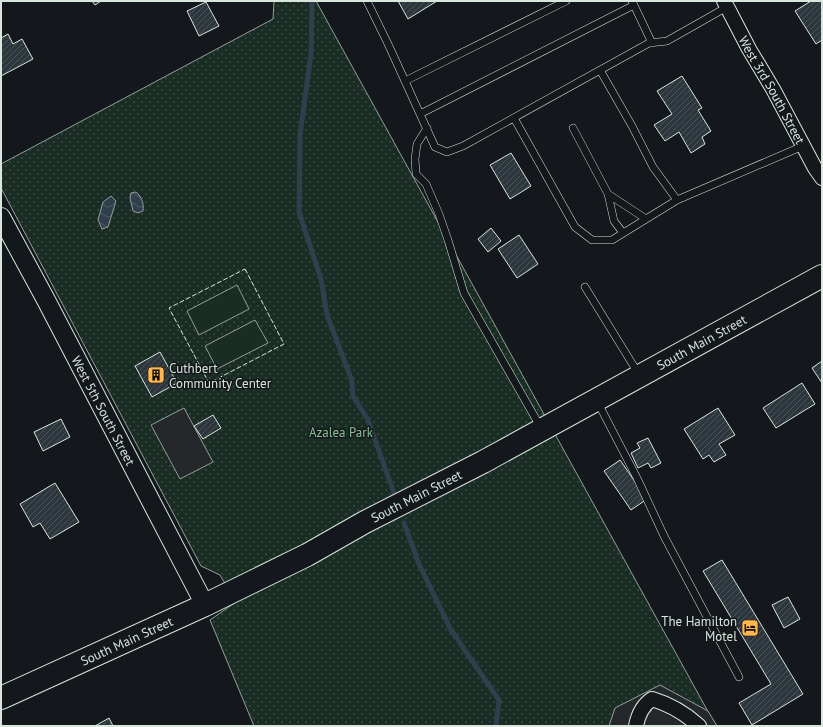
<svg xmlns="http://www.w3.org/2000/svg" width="823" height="727" font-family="'PT Sans',sans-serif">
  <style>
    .grass { fill: url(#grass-dots); stroke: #939e99 }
    .pitch { fill: #1a2d24; stroke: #939e99 }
    .parking { fill: #24282b; stroke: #939e99 }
    .water { fill: url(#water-waves); stroke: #939e99 }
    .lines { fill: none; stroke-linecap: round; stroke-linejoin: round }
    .stream { stroke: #2f3f4d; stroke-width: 5 }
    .building { fill: url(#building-hatch); stroke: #d8e6dc }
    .service-casing { stroke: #d8e6dc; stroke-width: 8 }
    .minor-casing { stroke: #d8e6dc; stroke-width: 16 }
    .tertiary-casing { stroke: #d8e6dc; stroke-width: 20 }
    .primary-casing { stroke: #d8e6dc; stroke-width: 24 }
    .service { stroke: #14181c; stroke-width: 7 }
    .minor { stroke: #14181c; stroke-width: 14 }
    .tertiary { stroke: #14181c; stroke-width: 18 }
    .primary { stroke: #14181c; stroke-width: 22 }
    .fence { stroke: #d8e6dc; stroke-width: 1; stroke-dasharray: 5 2; stroke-linecap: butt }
    .labels { text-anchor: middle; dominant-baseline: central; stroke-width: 3; stroke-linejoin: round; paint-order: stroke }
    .street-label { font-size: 13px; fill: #d8e6dc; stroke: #14181c }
    .poi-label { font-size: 13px; fill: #d8e6dc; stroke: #14181c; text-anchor: start }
    .park-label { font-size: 13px; fill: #8ac095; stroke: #14181c }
  </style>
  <defs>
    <pattern id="grass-dots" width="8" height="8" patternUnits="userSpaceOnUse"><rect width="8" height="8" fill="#1a2d24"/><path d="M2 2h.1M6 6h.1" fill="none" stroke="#3b4b43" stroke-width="1.8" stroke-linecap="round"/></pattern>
    <pattern id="water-waves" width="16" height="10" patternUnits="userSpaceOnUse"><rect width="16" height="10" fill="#2f3f4d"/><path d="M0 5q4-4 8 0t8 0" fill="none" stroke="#4c5b66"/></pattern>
    <pattern id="building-hatch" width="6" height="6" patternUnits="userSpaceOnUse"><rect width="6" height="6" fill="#2c363c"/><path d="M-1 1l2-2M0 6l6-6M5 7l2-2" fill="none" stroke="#4a5358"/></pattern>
  </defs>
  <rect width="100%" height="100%" fill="#14181c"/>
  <path class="grass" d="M274,1H316L716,726H254L210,620L236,602L220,575L201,566L1,188V164L273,19Z"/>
  <path class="pitch" d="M237,285L249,309L199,335L187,311Z
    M255,320L268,343L217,369L205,346Z"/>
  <path class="parking" d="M184,408L213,462L180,479L151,425Z
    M660,685L708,711L717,726H609L615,708Z"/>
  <path class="water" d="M136,192C142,197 144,204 143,211L138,213L133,211L130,198L131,193Z
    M111,196L116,201L108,227L102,229L98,220L103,202Z"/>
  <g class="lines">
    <path class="stream" d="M312,1L311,54L300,135L299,212L321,279L327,315L352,381L353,396L368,420L395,496
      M404,523L419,564L451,630L499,700L496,726"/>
  </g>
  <path class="building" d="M92,1H101L95,5Z
    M398,1H437L408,19Z
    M811,1H822V40L816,44L795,11Z
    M206,2L219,26L199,36L187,11Z
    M8,34L13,44L22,39L33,59L1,76V38Z
    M682,76L702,108L698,110L711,131L702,137L705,144L691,153L679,132L665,141L654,125L672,114L657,91Z
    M511,153L531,186L510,199L490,165Z
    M491,228L501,241L488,252L478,239Z
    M519,235L538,264L517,278L498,249Z
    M160,352L177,383L152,397L135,366Z
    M822,361V383L812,368Z
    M802,383L815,404L776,428L763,408Z
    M718,408L735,435L719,444L726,455L714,462L709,455L703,459L684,429Z
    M213,415L221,428L203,439L194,426Z
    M61,419L70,437L43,451L34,432Z
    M648,438L661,463L651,468L648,463L638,468L631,453L640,448L637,443Z
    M620,460L647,499L631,510L604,471Z
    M55,483L79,522L50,539L40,523L33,527L20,504Z
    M722,560L803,694L752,725L739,703L771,684L703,571Z
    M788,597L800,619L784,628L772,605Z
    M109,718L113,726H95Z"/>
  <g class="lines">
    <defs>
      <path id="service" d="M367,1L389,46L435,147L447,152L463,146L649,43L667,41L727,7
        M632,1L652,43
        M600,70L632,126L653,167L677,200
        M405,81L566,1
        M420,114L634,5
        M514,118L575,227L592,240H612L677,200L803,146
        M427,128L417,144L415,159L416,174L426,184L439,214L448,240L464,293L541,428
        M573,128L608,194L614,221L623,233
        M608,194L646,219
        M585,287L638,373
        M597,401L637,478L664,536L739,677"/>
      <g id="minor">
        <path id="s1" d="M724,1L749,49L773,89L815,168L822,178"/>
        <path d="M636,726C638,715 643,705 652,699C669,704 686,714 699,726"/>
      </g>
      <g id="tertiary">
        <path id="s2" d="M1,217L46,300L205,605"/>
      </g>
      <g id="primary">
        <path id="s3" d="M1,698L205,605L307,555L365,522L483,462L822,276"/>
      </g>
    </defs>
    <use href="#service" class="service-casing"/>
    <use href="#minor" class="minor-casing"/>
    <use href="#tertiary" class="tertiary-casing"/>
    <use href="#primary" class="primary-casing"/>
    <use href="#service" class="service"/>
    <use href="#minor" class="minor"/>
    <use href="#tertiary" class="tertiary"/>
    <use href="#primary" class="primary"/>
    <path class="fence" d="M245,269L284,344L209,383L169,308Z"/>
  </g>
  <defs>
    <symbol id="building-square" viewBox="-11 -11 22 22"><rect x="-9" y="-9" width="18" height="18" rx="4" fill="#ffb74d" stroke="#14181c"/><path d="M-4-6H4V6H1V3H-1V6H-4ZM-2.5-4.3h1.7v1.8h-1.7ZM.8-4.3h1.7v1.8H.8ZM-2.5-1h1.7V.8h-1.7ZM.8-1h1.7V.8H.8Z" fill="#111"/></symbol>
    <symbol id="hotel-square" viewBox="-11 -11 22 22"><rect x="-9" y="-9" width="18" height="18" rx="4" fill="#ffb74d" stroke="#14181c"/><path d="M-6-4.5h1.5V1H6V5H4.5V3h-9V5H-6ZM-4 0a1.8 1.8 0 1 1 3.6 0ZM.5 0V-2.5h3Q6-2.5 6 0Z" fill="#111"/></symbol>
  </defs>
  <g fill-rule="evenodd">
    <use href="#building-square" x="146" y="365" width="20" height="20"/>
    <use href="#hotel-square" x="740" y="618" width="20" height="20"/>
  </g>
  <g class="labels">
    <g class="street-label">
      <text stroke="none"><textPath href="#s1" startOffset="101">West 3rd South Street</textPath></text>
      <text stroke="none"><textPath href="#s3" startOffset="786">South Main Street</textPath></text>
      <text stroke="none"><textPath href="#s2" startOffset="219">West 5th South Street</textPath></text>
      <text stroke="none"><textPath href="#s3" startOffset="462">South Main Street</textPath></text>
      <text stroke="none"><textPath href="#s3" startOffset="138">South Main Street</textPath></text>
    </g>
    <g class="poi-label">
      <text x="169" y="368">Cuthbert<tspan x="169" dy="15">Community Center</tspan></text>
      <text x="737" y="621" text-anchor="end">The Hamilton<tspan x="737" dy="15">Motel</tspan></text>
    </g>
    <g class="park-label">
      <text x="341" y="432">Azalea Park</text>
    </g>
  </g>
  <rect width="823" height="727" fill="none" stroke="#d8e6dc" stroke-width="4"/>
</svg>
